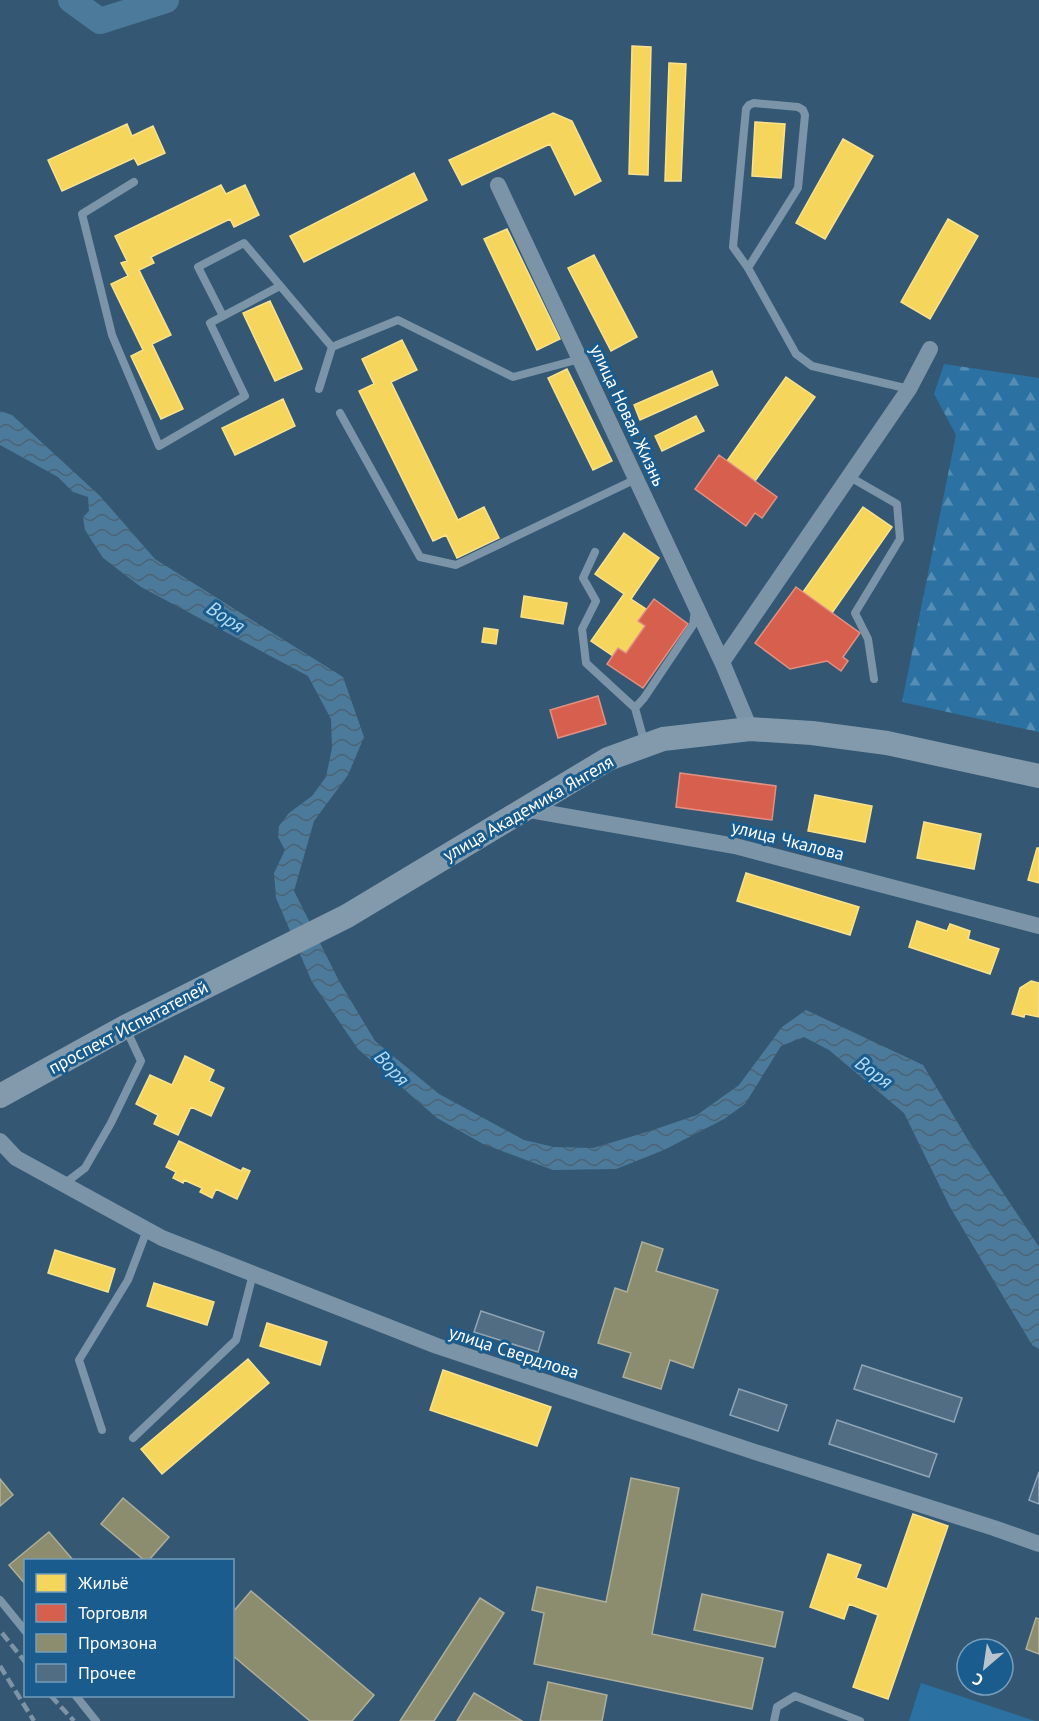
<svg xmlns="http://www.w3.org/2000/svg" width="1039" height="1721" font-family="'PT Sans',sans-serif">
  <style>
    .forest { fill: url(#forest-firs) }
    .garden { fill: #2b71a2 }
    .water { fill: url(#water-waves) }
    .homes { fill: #f6d55c; stroke: #f9e28d; stroke-width: 1.5 }
    .shops { fill: #d6604d; stroke: #e29082; stroke-width: 1.5 }
    .industry { fill: #8c8c6e; stroke: #aeae9a; stroke-width: 1.5 }
    .lines { fill: none; stroke-linecap: round; stroke-linejoin: round }
    .river { stroke: #4c7a9b; stroke-width: 26 }
    .building { fill: #516d83; stroke: #90a5b5; stroke-width: 1.5 }
    .service { stroke: #7b94a7; stroke-width: 8 }
    .minor { stroke: #7b94a7; stroke-width: 16 }
    .secondary { stroke: #839aac; stroke-width: 24 }
    .rail { stroke: #7c94a6; stroke-width: 4.5; stroke-dasharray: 10 4.5; stroke-linecap: butt }
    .labels { text-anchor: middle; dominant-baseline: central; stroke-width: 6; stroke-linejoin: round; paint-order: stroke }
    .street-label { font-size: 18px; fill: #fff; stroke: #1a5c8d }
    .water-label { font-size: 20px; font-style: italic; fill: #b2daf5; stroke: #1a5c8d }
  </style>
  <defs>
    <pattern id="forest-firs" width="22" height="20" patternUnits="userSpaceOnUse" patternTransform="scale(1.5)"><rect width="22" height="20" fill="#2b71a2"/><path d="M5 1l3.5 6h-7zM16 11l3.5 6h-7z" fill="#558db5"/></pattern>
    <pattern id="water-waves" width="16" height="10" patternUnits="userSpaceOnUse" patternTransform="scale(1.5)"><rect width="16" height="10" fill="#4c7a9b"/><path d="M0 5q4-4 8 0t8 0" fill="none" stroke="#4c6374"/></pattern>
  </defs>
  <rect width="100%" height="100%" fill="#345873"/>
  <path class="forest" d="M944,364L1039,378V732L902,702L956,435L934,394Z"/>
  <path class="garden" d="M921,1683L1035,1721H909Z"/>
  <path class="water" d="M0,411L12,415L100,496L155,559L343,677L364,737L348,775L314,821L294,891L339,981L375,1041L439,1094L524,1140L554,1147L593,1148L650,1131L697,1115L739,1085L782,1027L806,1010L923,1065L968,1140L1039,1247V1349L1032,1345L950,1207L904,1113L829,1050L804,1037L781,1046L745,1104L724,1119L664,1150L616,1169L553,1170L483,1144L437,1118L358,1049L312,982L276,898L274,873L285,850L278,837L279,826L289,813L312,796L326,777L332,748L331,719L308,676L141,587L103,558L85,530L83,517L89,511L88,497L73,492L58,477L0,445Z"/>
  <path class="homes" d="M632,46L651,47L648,175L629,174Z
    M669,63L686,64L681,181H665Z
    M553,113L572,121L601,181L575,195L550,144L462,185L449,160Z
    M755,122L785,124L781,178L752,176Z
    M127,124L132,136L153,126L165,153L138,165L134,158L62,191L48,160Z
    M843,139L873,156L825,239L796,223Z
    M414,173L427,200L304,262L290,236Z
    M221,185L226,194L245,185L259,215L234,227L230,219L151,257L154,263L139,270L171,335L152,344L183,409L161,419L131,356L143,350L111,284L128,276L121,263L127,261L115,236Z
    M948,219L978,236L930,319L901,302Z
    M507,229L560,339L537,350L484,239Z
    M594,255L637,337L611,351L568,268Z
    M270,301L302,369L275,381L243,313Z
    M402,340L417,370L391,382L458,520L484,507L499,538L457,558L446,535L433,541L359,391L374,384L362,359Z
    M567,369L612,461L593,470L548,378Z
    M712,371L718,385L640,420L634,405Z
    M786,377L815,397L755,481L727,461Z
    M283,399L295,426L235,455L222,428Z
    M696,416L704,431L662,451L655,436Z
    M863,507L892,527L832,613L803,592Z
    M624,533L659,558L631,599L646,609L638,621L645,626L626,653L618,648L613,656L591,641L624,594L595,574Z
    M524,596L567,603L563,624L521,617Z
    M484,628L498,630L496,644L482,642Z
    M815,795L872,806L865,842L808,831Z
    M924,822L981,834L974,869L917,858Z
    M1037,848H1039V883L1028,880Z
    M746,873L859,907L850,935L737,901Z
    M917,921L947,931L950,924L970,931L968,939L999,949L990,974L909,947Z
    M1031,981L1039,983V1017L1025,1014L1024,1017L1012,1014L1020,988Z
    M185,1056L214,1070L209,1081L224,1088L211,1116L191,1107L178,1135L154,1124L158,1115L136,1104L150,1075L172,1085Z
    M179,1141L241,1171L243,1168L250,1171L237,1199L216,1189L212,1198L200,1192L202,1188L184,1180L183,1183L173,1178L176,1172L166,1167Z
    M55,1250L115,1269L108,1292L48,1273Z
    M154,1283L214,1302L207,1325L147,1306Z
    M267,1323L327,1342L320,1365L260,1346Z
    M248,1359L269,1383L162,1474L141,1449Z
    M443,1370L551,1407L537,1446L430,1410Z
    M913,1514L948,1526L888,1699L853,1687L878,1615L849,1604L844,1619L810,1607L828,1554L861,1565L856,1578L887,1589Z"/>
  <path class="shops" d="M719,455L777,497L762,518L755,513L746,526L695,489Z
    M796,587L860,633L843,657L848,661L841,671L827,661L790,669L755,643Z
    M654,599L688,624L643,688L607,664L618,648L626,653L645,626L638,621Z
    M598,696L606,724L558,738L550,710Z
    M680,773L776,786L772,820L676,807Z"/>
  <path class="industry" d="M642,1242L663,1249L656,1271L718,1290L693,1368L670,1360L661,1389L623,1377L631,1353L598,1343L615,1288L627,1292Z
    M631,1478L679,1488L652,1634L763,1658L752,1709L534,1664L544,1613L532,1610L537,1587L606,1602Z
    M0,1479L13,1495L0,1506Z
    M123,1498L169,1537L149,1560H144L101,1524Z
    M49,1532L73,1560H26V1585L9,1565Z
    M251,1591L374,1695L352,1721H310L232,1655V1613Z
    M702,1594L783,1612L775,1647L694,1630Z
    M480,1598L504,1613L434,1721H400Z
    M1036,1618L1039,1619V1654L1026,1649Z
    M548,1682L607,1695L602,1721H540Z
    M474,1693L522,1721H457Z"/>
  <g class="lines">
    <path class="river" d="M71,0L100,21L166,0"/>
  </g>
  <path class="building" d="M481,1311L544,1332L538,1352L474,1332Z
    M862,1365L962,1398L954,1422L854,1389Z
    M739,1389L787,1405L778,1431L730,1415Z
    M837,1420L937,1454L929,1477L829,1444Z
    M1039,1472V1504L1029,1500Z"/>
  <g class="lines">
    <path class="service" d="M134,182L82,214L112,335L159,446L245,396L210,323L280,286
      M748,268L798,188L805,115L803,110L798,107L754,103L749,105L746,109L733,247L748,268L796,354L812,366L909,389
      M223,316L198,267L244,243L332,347L398,320L513,377L580,359
      M319,389L332,347
      M340,413L420,557L456,565L636,479
      M850,477L897,504L900,539L855,613L868,639L874,679
      M595,552L583,578L596,601L582,629L586,663L635,708L645,744
      M635,708L644,698L693,625L695,610
      M64,1184L85,1168L111,1123L141,1061L126,1029
      M102,1430L79,1360L128,1280L147,1230
      M133,1438L236,1340L253,1274
      M0,1600L26,1632
      M76,1696L96,1721
      M774,1721L777,1707L795,1696L860,1721"/>
    <path class="minor" d="M498,185L722,662
      M750,729L722,662L909,389L930,349
      M524,809L735,846L1039,926
      M0,1141L16,1158L162,1238L437,1346L755,1452L994,1528L1039,1544"/>
    <path class="secondary" d="M0,1096L125,1027L347,916L608,759L663,739L750,729L812,733L887,743L1039,776"/>
    <path class="rail" d="M2,1633L26,1663
      M0,1666L34,1721
      M51,1696L74,1721"/>
  </g>
  <g class="labels">
    <g class="street-label">
      <text transform="translate(628 415) rotate(65)">улица Новая Жизнь</text>
      <text transform="translate(528 808) rotate(-30)">улица Академика Янгеля</text>
      <text transform="translate(788 840) rotate(14)">улица Чкалова</text>
      <text transform="translate(128 1027) rotate(-28)">проспект Испытателей</text>
      <text transform="translate(514 1352) rotate(18)">улица Свердлова</text>
    </g>
    <g class="water-label">
      <text transform="translate(226 617) rotate(33)">Воря</text>
      <text transform="translate(392 1068) rotate(47)">Воря</text>
      <text transform="translate(874 1072) rotate(36)">Воря</text>
    </g>
  </g>
  <rect x="24" y="1559" width="210" height="138" fill="#1a5c8d" stroke="#769dbb" stroke-width="1.5"/>
  <rect x="36" y="1574" width="30" height="18" fill="#f6d55c" stroke="#769dbb" stroke-width="1.5"/>
  <text x="78" y="1589" font-size="18" fill="#ffffff">Жильё</text>
  <rect x="36" y="1604" width="30" height="18" fill="#d6604d" stroke="#769dbb" stroke-width="1.5"/>
  <text x="78" y="1619" font-size="18" fill="#ffffff">Торговля</text>
  <rect x="36" y="1634" width="30" height="18" fill="#8c8c6e" stroke="#769dbb" stroke-width="1.5"/>
  <text x="78" y="1649" font-size="18" fill="#ffffff">Промзона</text>
  <rect x="36" y="1664" width="30" height="18" fill="#516d83" stroke="#769dbb" stroke-width="1.5"/>
  <text x="78" y="1679" font-size="18" fill="#ffffff">Прочее</text>
  <g transform="translate(985 1667) rotate(209)"><circle r="28" fill="#1a5c8d" stroke="#769dbb" stroke-width="1.5"/>
  <path d="M0-4.5L10 22L0 15L-10 22Z" fill="#b8c5ce"/>
  <text y="-9" font-size="16" font-weight="bold" text-anchor="middle" fill="#ffffff">С</text>
  </g>
</svg>
